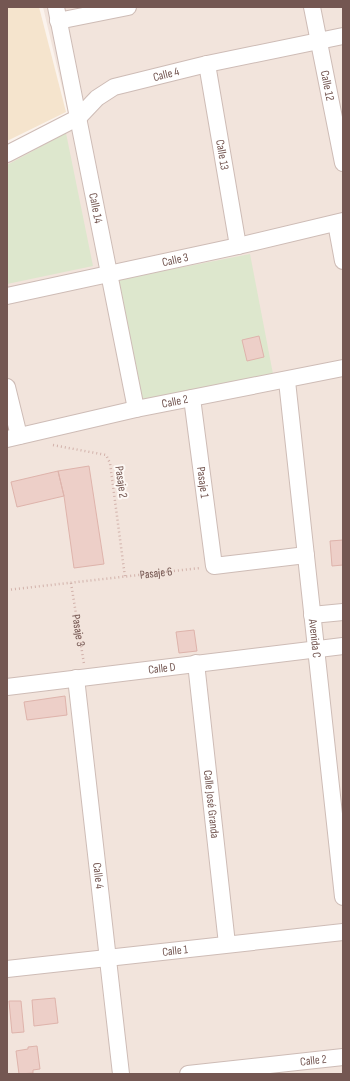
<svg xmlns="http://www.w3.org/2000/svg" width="350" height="1081" font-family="'Sofia Sans Condensed',sans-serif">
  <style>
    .residential { fill: #f2e4dc }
    .green { fill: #dde7cd }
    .sand { fill: #f5e4cd }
    .building { fill: #edcfc8; stroke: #deb3ab }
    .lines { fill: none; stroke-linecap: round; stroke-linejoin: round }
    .minor-casing { stroke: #cebcb6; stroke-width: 18 }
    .path { stroke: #d2b2ab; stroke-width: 2.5; stroke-dasharray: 1 3; stroke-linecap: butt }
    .minor { stroke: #fff; stroke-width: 16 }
    .labels { text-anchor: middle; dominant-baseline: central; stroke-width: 4; stroke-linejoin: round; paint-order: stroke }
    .street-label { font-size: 12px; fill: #745752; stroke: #fdf8f4 }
  </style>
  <rect width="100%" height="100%" fill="#fbf3ed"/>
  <path class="residential" d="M43,7H343V1074H7V145L68,113Z"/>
  <path class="green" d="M66,133L93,266L7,284V165Z
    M250,254L273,374L141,400L117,280Z"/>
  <path class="sand" d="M7,7H39L66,112L7,141Z"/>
  <path class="building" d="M259,336L264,357L247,361L242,340Z
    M89,466L104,564L74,568L64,496L58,471Z
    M58,471L64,496L17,507L11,482Z
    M343,540V565L332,566L330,541Z
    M194,630L197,651L179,653L176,632Z
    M65,696L67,715L27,720L24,702Z
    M55,998L58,1023L34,1026L32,1000Z
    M9,1001H21L24,1032L12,1033Z
    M37,1046L40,1069L33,1070V1073L19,1074L16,1051L28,1049V1047Z"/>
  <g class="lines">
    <defs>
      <g id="minor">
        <path id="s3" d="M56,7L136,409"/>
        <path id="s4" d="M312,7L343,163"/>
        <path d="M58,21L128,7"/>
        <path id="s5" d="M207,64L238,246"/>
        <path id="s6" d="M7,154L79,117L97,98L114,87L207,64L343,36"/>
        <path d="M336,223L343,261"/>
        <path id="s7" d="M7,296L238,246L343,221"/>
        <path id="s8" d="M287,381L343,897"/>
        <path d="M7,387L19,436"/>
        <path id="s9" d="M192,398L214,566L306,555"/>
        <path id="s10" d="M7,439L136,409L343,368"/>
        <path d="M312,615L343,612"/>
        <path id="s11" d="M196,663L227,944"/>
        <path id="s12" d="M76,678L121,1074"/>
        <path id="s13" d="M7,687L343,646"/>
        <path id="s14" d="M7,969L343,932"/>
        <path id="s15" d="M188,1074L343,1057"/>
      </g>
    </defs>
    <use href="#minor" class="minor-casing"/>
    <g class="path">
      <path d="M53,445L106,455L110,463L125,577"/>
      <path id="s1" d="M71,583L84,664"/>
      <path id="s2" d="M7,590L200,568"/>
    </g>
    <use href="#minor" class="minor"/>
  </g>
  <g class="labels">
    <g class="street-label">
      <text stroke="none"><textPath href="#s6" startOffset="181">Calle 4</textPath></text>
      <text stroke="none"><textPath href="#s4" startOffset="80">Calle 12</textPath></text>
      <text stroke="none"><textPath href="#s5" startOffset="92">Calle 13</textPath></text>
      <text stroke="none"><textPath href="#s3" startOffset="205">Calle 14</textPath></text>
      <text stroke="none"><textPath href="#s7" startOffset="172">Calle 3</textPath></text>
      <text stroke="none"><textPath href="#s10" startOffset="172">Calle 2</textPath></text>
      <text transform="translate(121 482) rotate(82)">Pasaje 2</text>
      <text stroke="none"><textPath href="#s9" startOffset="85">Pasaje 1</textPath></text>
      <text stroke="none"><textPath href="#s2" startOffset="150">Pasaje 6</textPath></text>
      <text stroke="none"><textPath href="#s1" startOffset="48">Pasaje 3</textPath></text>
      <text stroke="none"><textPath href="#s8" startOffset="259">Avenida C</textPath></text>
      <text stroke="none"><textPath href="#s13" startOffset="156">Calle D</textPath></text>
      <text stroke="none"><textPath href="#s11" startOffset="142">Calle José Granda</textPath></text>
      <text stroke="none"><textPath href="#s12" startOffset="199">Calle 4</textPath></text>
      <text stroke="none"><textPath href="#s14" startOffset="169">Calle 1</textPath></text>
      <text stroke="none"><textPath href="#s15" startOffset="126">Calle 2</textPath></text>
    </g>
  </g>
  <rect width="350" height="1081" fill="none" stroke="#745752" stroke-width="16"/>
</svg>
